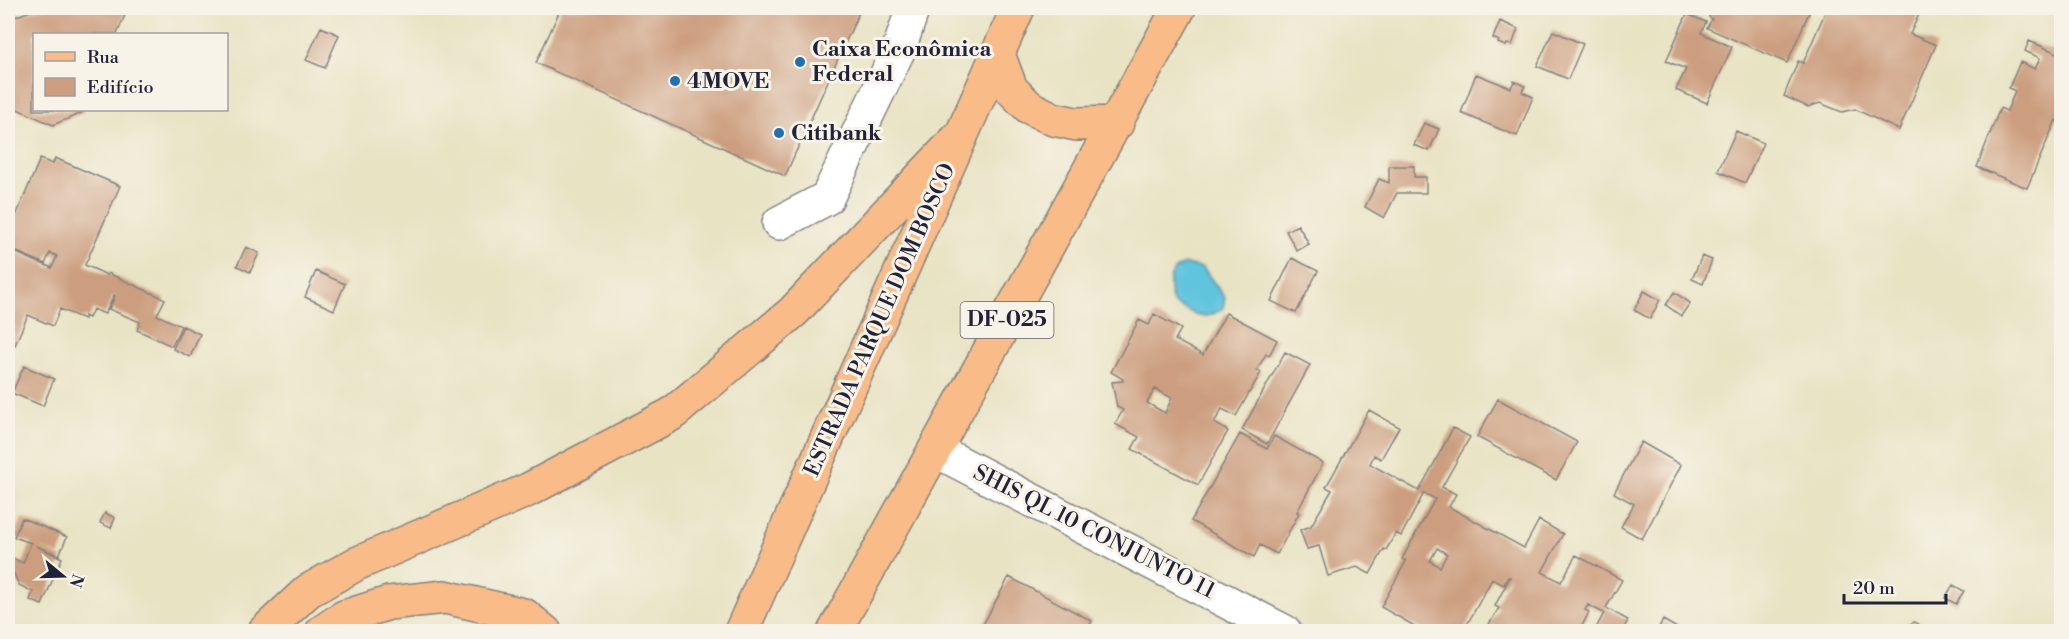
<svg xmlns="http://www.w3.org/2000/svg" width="2069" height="639" font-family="'Libre Bodoni',serif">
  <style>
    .water { fill: #60c4de; stroke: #41738c; stroke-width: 1.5 }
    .building { fill: #cc9e7f; fill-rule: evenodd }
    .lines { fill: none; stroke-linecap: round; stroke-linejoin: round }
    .minor-casing { stroke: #85827f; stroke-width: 36 }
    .major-casing { stroke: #85827f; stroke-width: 36 }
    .minor { stroke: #fff; stroke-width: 33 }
    .major { stroke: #f9bc89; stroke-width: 33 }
    .poi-dot { fill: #1f6fb2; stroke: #f7f3e8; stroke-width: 2 }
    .labels { text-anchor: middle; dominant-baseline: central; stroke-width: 6; stroke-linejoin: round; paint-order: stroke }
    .shield { fill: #f7f3e8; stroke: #62616f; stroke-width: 1.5 }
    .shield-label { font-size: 21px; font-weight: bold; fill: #22223b }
    .poi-label { font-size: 22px; font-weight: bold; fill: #22223b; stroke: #f7f3e8; text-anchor: start }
    .street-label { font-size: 22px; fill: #22223b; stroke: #f7f3e8 }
  </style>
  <rect width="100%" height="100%" fill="#f7f3e8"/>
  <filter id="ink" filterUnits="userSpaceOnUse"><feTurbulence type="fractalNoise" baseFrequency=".0167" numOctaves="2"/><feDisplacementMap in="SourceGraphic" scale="12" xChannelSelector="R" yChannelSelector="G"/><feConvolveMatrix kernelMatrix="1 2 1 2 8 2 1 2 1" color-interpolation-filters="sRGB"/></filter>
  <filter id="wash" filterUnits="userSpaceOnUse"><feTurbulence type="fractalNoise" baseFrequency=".008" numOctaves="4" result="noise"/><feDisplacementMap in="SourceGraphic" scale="24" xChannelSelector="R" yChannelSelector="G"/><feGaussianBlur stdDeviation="1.35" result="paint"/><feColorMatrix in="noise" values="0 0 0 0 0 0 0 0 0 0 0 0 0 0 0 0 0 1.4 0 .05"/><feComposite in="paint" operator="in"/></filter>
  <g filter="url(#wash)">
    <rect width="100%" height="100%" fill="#e8e3c3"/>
    <path class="water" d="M1185,264L1203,268L1225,298L1223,308C1202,324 1194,313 1173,303C1168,287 1166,270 1185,264Z"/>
    <g id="blocks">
      <path class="building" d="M39,8H128L117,34H34V110H84L82,113L53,125L8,105V27L11,18Z
        M561,8H861L785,176L536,63Z
        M1713,8H1811L1787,63L1707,28L1712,19L1709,17Z
        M1827,8H1922L1910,34L1936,45L1899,130L1855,109L1842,112L1820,103L1808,107L1784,96L1798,61L1803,63Z
        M1687,14L1706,22L1701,33L1732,47L1707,103L1676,90L1686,69L1666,61Z
        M1500,21L1518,29L1512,45L1507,44L1506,46L1498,43L1499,41L1493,38Z
        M321,27L339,35L325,68L306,60Z
        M1553,31L1583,44L1568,79L1537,66Z
        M2029,41L2062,55V123L2056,120L2027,188L1977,167L2000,108L2007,111L2015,91L2009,88L2020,62L2035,69L2040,58L2025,51Z
        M1476,74L1511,88L1514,81L1525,86L1522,92L1533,97L1517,136L1461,113Z
        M1424,123L1439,129L1429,151L1414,145Z
        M1736,131L1763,143L1745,183L1718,171Z
        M55,158L120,186L85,265L107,275L108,273L165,299L157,315L181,326L172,346L137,330L140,322L109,309L115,296L114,295L105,314L93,309L89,318L85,316L84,319L60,309L53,326L28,315L15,345L11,343L10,346H8V249L52,268L57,256L50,253L45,264L8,248L10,236L8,235L40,159L53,164Z
        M1389,166H1414V177H1426V193H1397L1384,218L1365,207L1379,179L1389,183Z
        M1298,225L1309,244L1297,251L1286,231Z
        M246,247L259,253L250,272L237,266Z
        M1702,256L1712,260L1703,284L1692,279Z
        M1292,258L1318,271L1296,313L1271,301Z
        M316,271L345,284L334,310L305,297Z
        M1644,291L1660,300L1650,319L1634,310Z
        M1674,292L1690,303L1681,316L1666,305Z
        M1226,313L1277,340L1269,356L1266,354L1257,370L1261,372L1236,416L1222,409L1214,423L1228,431L1198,485L1132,449L1139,437L1115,424L1123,410L1117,407L1112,382L1123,381V379L1111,372L1139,320L1149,325L1154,314L1181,329L1175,340L1203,355ZM1155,389L1172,398L1165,413L1147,403Z
        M183,326L200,334L190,357L173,349Z
        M1285,352L1310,365L1267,444L1242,430Z
        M24,366L54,379L43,406L12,393Z
        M1498,399L1577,442L1556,480L1477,437Z
        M1369,410L1399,427L1381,459L1374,455L1370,464L1419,491L1453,428L1470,437L1442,487L1456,494L1449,507L1524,548L1539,520L1563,534L1542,572L1561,582L1576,555L1622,580L1606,608L1628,620L1622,632H1594L1604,613L1588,605L1585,610L1589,612L1579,632H1493L1495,627L1489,624L1499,608L1495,606L1510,577H1508L1504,585L1492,579L1463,632H1425L1381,607L1406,561L1402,559L1435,499L1424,493L1401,536L1396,533L1386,550L1384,549L1370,574L1357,567L1328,576L1319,546L1307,549L1300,530L1311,526L1332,490L1326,487ZM1437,548L1447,554L1440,567L1430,561Z
        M1240,434L1267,449L1274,436L1323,463L1297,512L1299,513L1277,554L1260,545L1254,557L1191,521Z
        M1641,442L1681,465L1642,539L1621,527L1634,504L1614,493Z
        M105,513L115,518L111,528L100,523Z
        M22,518L67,537L59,555L36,546L62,558L42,605L30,600L33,592L19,585L8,561V556L23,563L31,543L14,537Z
        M1009,577L1092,621L1086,632H979Z
        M1953,585L1964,591L1956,604L1945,598Z
        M1663,620L1684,632H1656Z
        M1914,622L1931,632H1893L1895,628L1897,630Z"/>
    </g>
  </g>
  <g filter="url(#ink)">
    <use href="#blocks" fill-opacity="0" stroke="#85827f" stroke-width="1.5"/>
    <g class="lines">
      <defs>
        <path id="minor" d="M779,223L827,198L899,49L913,8
          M935,450L1285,632"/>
        <path id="major" d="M998,54L1011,89L1029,107L1053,119L1076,124L1117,123
          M264,632L308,591L356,564L528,490L672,414L793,312L961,135
          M322,632L344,617L389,603L445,597L524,615L545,632
          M741,632L1018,8
          M834,632L1179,8"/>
      </defs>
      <use href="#minor" class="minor-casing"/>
      <use href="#major" class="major-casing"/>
      <use href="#minor" class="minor"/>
      <use href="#major" class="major"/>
    </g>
  </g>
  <g class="poi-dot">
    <circle cx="800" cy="62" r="6"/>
    <circle cx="675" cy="81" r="6"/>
    <circle cx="779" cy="133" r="6"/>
  </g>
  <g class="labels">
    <rect class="shield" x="960.5" y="302" width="93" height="36" rx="4.5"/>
    <g class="shield-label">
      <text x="1007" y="320">DF-025</text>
    </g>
    <g class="poi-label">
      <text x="812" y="49">Caixa Econômica<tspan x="812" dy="25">Federal</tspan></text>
      <text x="687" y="81">4MOVE</text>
      <text x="791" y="133">Citibank</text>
    </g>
    <g class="street-label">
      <text transform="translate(880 320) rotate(-66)">ESTRADA PARQUE DOM BOSCO</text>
      <text transform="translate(1094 532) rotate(27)">SHIS QL 10 CONJUNTO 11</text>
    </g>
  </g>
  <rect width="2069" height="639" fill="none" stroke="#f7f3e8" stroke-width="30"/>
  <rect x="33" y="33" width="195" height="78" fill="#f7f3e8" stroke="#a29fa3" stroke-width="1.5"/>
  <rect x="45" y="52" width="30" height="9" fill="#f9bc89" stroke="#a29fa3" stroke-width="1.5"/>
  <text x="87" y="63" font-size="18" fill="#22223b">Rua</text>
  <rect x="45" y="78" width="30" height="18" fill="#cc9e7f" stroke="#a29fa3" stroke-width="1.5"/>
  <text x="87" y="93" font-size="18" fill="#22223b">Edifício</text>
  <g transform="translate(63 576) rotate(109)" stroke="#f7f3e8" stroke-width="4.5" paint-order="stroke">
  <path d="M0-4.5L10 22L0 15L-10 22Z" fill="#22223b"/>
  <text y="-9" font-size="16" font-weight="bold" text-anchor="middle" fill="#22223b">N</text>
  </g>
  <path d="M1844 594v9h102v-9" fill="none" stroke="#22223b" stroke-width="3"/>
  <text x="1853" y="594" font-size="18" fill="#22223b" stroke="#f7f3e8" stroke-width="4.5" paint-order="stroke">20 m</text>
</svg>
